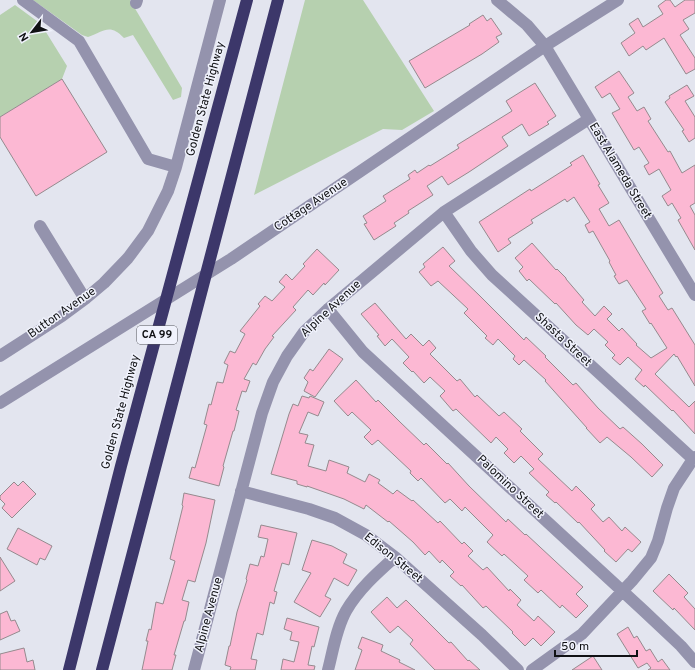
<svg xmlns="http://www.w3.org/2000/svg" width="695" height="670" font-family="Overpass,sans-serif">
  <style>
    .green { fill: #b6d0af }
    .building { fill: #fcb8d3; stroke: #958a8e }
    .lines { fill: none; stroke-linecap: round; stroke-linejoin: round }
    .minor { stroke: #9493ad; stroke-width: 12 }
    .highway { stroke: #3c376a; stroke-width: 12 }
    .labels { text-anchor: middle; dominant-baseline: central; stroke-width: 3; stroke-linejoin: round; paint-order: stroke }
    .shield { fill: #f0f2fc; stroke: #53545a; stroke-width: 1 }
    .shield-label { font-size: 11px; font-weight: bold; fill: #101114 }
    .street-label { font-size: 12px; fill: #101114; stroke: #f0f2fc }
  </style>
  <rect width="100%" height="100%" fill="#e3e5ef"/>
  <path class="green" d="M33,0H130L182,88L181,97L173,100L133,35L124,38C110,23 104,31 88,37L82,35Z
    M305,0H363L434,111L402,130L383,129L254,195Z
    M15,5L41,24L67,66L62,79L0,117V15Z"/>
  <path class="building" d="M666,0H670L675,7L685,0H695V13L683,20L689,29L680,35L695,58V69L686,74L664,38L646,50L643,46L629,56L621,43L635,33L629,24L638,18L643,27L663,14L658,6Z
    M483,15L487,21L491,18L502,34L496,37L499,42L482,54L425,88L409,61L470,25L469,24Z
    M619,71L634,93L628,97L637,111L644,107L651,119L648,121L668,152L670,151L682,173L695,165V203L690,206L695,215V250L678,220L681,218L672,203L668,206L662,196L671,190L659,169L649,175L644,166L649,163L639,147L634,150L612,113L620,109L610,93L602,98L595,87Z
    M62,79L107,152L36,196L0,137V117Z
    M535,83L556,116L547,122L549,124L529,136L522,124L502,137L508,146L469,172L448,185L442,176L427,186L433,195L408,211L409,213L394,223L396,226L374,240L364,224L367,223L363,216L386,201L383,196L410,179L408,175L415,170L417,173L429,165L430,166L459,148L457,145L512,111L506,101Z
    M687,85L694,96L685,101L695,117V138L689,142L682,131L684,130L665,102L670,98L669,96Z
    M583,155L600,184L598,185L609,203L599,209L609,226L619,220L641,257L663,293L659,296L668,310L672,308L695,345V386L677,356L676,357L674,354L655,374L689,407L695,401V434L673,410L672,411L645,385L644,387L635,379L642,370L628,357L620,365L612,358L615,355L605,345L608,342L594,329L588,335L576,325L556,303L555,304L529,279L527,281L519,271L523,267L515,258L532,243L556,270L557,269L566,278V279L584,300L582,302L595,316L604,306L612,314L607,319L619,331L622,328L637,344L636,345L651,358L667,348L651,323L650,324L642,311L646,309L627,280L619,284L614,276L616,275L609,262L610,261L593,231L589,233L585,225L590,222L574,197L567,202L565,199L531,220L533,223L508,239L511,243L498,252L479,222L530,189L531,191L572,165L570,163Z
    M443,247L455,261L449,266L480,296L524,340L526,337L546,356L545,357L573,385L576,383L598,408L620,429L623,427L642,444L663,465L652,477L631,457L607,437L600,443L586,428H587L545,381L546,380L524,360L519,365L513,359L515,356L498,339L493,345L485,338L487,336L464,313L468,309L438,281L431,286L419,272L425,267L423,264Z
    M317,249L339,270L325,285L324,283L313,295L308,290L293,307L296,310L272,336L274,337L265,349L256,365L253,363L244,379L250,381L246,392L242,391L236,410L239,411L234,431H233L223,466L224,467L219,486L189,478L192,467L195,468L207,425L204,424L209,404L211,405L217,382L223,383L228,365L224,363L230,351L235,353L245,334L240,331L260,306L258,304L265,296L272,301L285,287L279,282L286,274L292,280L305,266L303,264Z
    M375,303L406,339L411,334L423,346L429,340L436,348L430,354L457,381L460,379L475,397L477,395L499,416L504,412L522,429L520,431L543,454L538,459L572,491L576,486L595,505L591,509L603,522L609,517L622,531L625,527L641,542L632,552L628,549L616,562L604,551L605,550L579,522L578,523L556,502L555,503L546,495L549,492L529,473L534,469L521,456L514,463L504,453L508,449L496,437L491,443L456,409L453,411L440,396L445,391L430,377L424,383L413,371L412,372L403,363L409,357L392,339L385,346L377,336L379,335L361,314Z
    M329,349L343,359L315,397L304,391L308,382L304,378L310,369L313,371Z
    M356,380L376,402L378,400L400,422L424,445L426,443L447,464L448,463L469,486L506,522L508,519L525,535L526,534L583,587L576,594L588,606L576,618L562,605L560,608L541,590L538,593L524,580L528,576L504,554L502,556L487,542L493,535L465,507L462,511L450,499L445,503L421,478L418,481L410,473L411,471L378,440L372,445L364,437L371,430L352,412L348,416L334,401Z
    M302,396L309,398L310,396L324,402L318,416L308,412L299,433L308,435L305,443L314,445L308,466L326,471L329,460L349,467L347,473L365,482L369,474L380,480L378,483L393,494L397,490L412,501L413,500L438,523L440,521L462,544L464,542L473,551L468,556L483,570L487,567L509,591L510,589L521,600L517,605L534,621L538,616L555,632L541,646L533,638L525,646L512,633L513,632L486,606L483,608L462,585L461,586L450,576L454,572L442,560L440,563L429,551L425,555L413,542L389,521L388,522L366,505L364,509L344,499L307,486V487L297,484V481L271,474L289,414L293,404L298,406Z
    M23,481L36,494L12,518L2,508L5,504L0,499V496L14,482L18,486Z
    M184,493L215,500L206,543L198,571L195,582L188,580L182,600L189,602L185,621H184L174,655H176L172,670H142L148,641H146L149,629L151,630L156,602L163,604L175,561L170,559L183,506L182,505Z
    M261,525L297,533L289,565L282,563L274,591L277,592L274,604L270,602L263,635L257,633L251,659L257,660L255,670H230L231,667L225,665L229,646H230L237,612L247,580L246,579L250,564L258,566L261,556L264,557L268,539L258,537Z
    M18,528L52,546L45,560L40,558L37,565L7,549Z
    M312,540L332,546L347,554L343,563L357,570L348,586L334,578L325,596L331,599L320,617L294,602L311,573L302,570Z
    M0,557L15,581L0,591Z
    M669,574L688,593L684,597L695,609V630L674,608L673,610L653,591Z
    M387,597L397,608L406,600L449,643L451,642L468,661L469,660L480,670H435L410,644L413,640L398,626L390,633L371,612Z
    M7,611L11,621L15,620L20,631L0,640V614Z
    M287,618L319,627L314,647L312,646L308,665L315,666L314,670H281L283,659L294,662L299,642L290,640L292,632L284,629Z
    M628,627L634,638L637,636L646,651L650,649L658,662L662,659L670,670H648L651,668L647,663L638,668L617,634Z
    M362,637L383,645L381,651L400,660L399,662L415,670H355L362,650L358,648Z
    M24,648L27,662L33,660L35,670H0V654Z
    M593,656L602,670H572Z"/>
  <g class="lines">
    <path class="minor" d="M23,0L79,41L148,159L176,167
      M497,0L527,25L545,46L695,295
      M136,3L137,0
      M444,212L471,251L492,275L693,459
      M40,226L85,299
      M328,309L363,352L644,611L681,646L695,662
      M0,356L62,316L85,299L104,283L128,258L148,231L168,191L176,167L220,0
      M0,403L231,259L545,46L618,0
      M241,491L309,509L335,518L366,535L395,557L482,635L518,670
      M194,670L262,413L273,382L287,356L304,332L328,309L444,212L589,119
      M328,670C333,651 336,629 346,611C358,590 377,573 395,557
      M532,670L582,634L632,581L651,558L658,541L667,508L674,488L693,459L695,457"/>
    <path class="highway" d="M69,670L121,466L247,0
      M102,670L278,0"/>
  </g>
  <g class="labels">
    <rect class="shield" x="137" y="326" width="40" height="18" rx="3"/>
    <g class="shield-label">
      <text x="157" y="335">CA 99</text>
    </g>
    <g class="street-label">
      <text transform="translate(206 99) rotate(-75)">Golden State Highway</text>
      <text transform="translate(620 171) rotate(59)">East Alameda Street</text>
      <text transform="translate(311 205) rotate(-34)">Cottage Avenue</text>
      <text transform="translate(331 309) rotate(-43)">Alpine Avenue</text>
      <text transform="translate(62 313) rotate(-35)">Button Avenue</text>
      <text transform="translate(563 340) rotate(43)">Shasta Street</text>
      <text transform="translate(121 412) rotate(-75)">Golden State Highway</text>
      <text transform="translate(510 487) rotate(43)">Palomino Street</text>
      <text transform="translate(393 558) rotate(39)">Edison Street</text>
      <text transform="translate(209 615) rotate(-75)">Alpine Avenue</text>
    </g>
  </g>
  <g transform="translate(32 32) rotate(239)" stroke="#f0f2fc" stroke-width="3" paint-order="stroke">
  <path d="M0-3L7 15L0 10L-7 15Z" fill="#101114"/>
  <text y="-6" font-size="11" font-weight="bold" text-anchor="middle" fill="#101114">N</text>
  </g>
  <path d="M555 650v6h82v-6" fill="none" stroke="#101114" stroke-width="2"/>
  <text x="561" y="650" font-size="12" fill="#101114" stroke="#f0f2fc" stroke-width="3" paint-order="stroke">50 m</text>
</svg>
